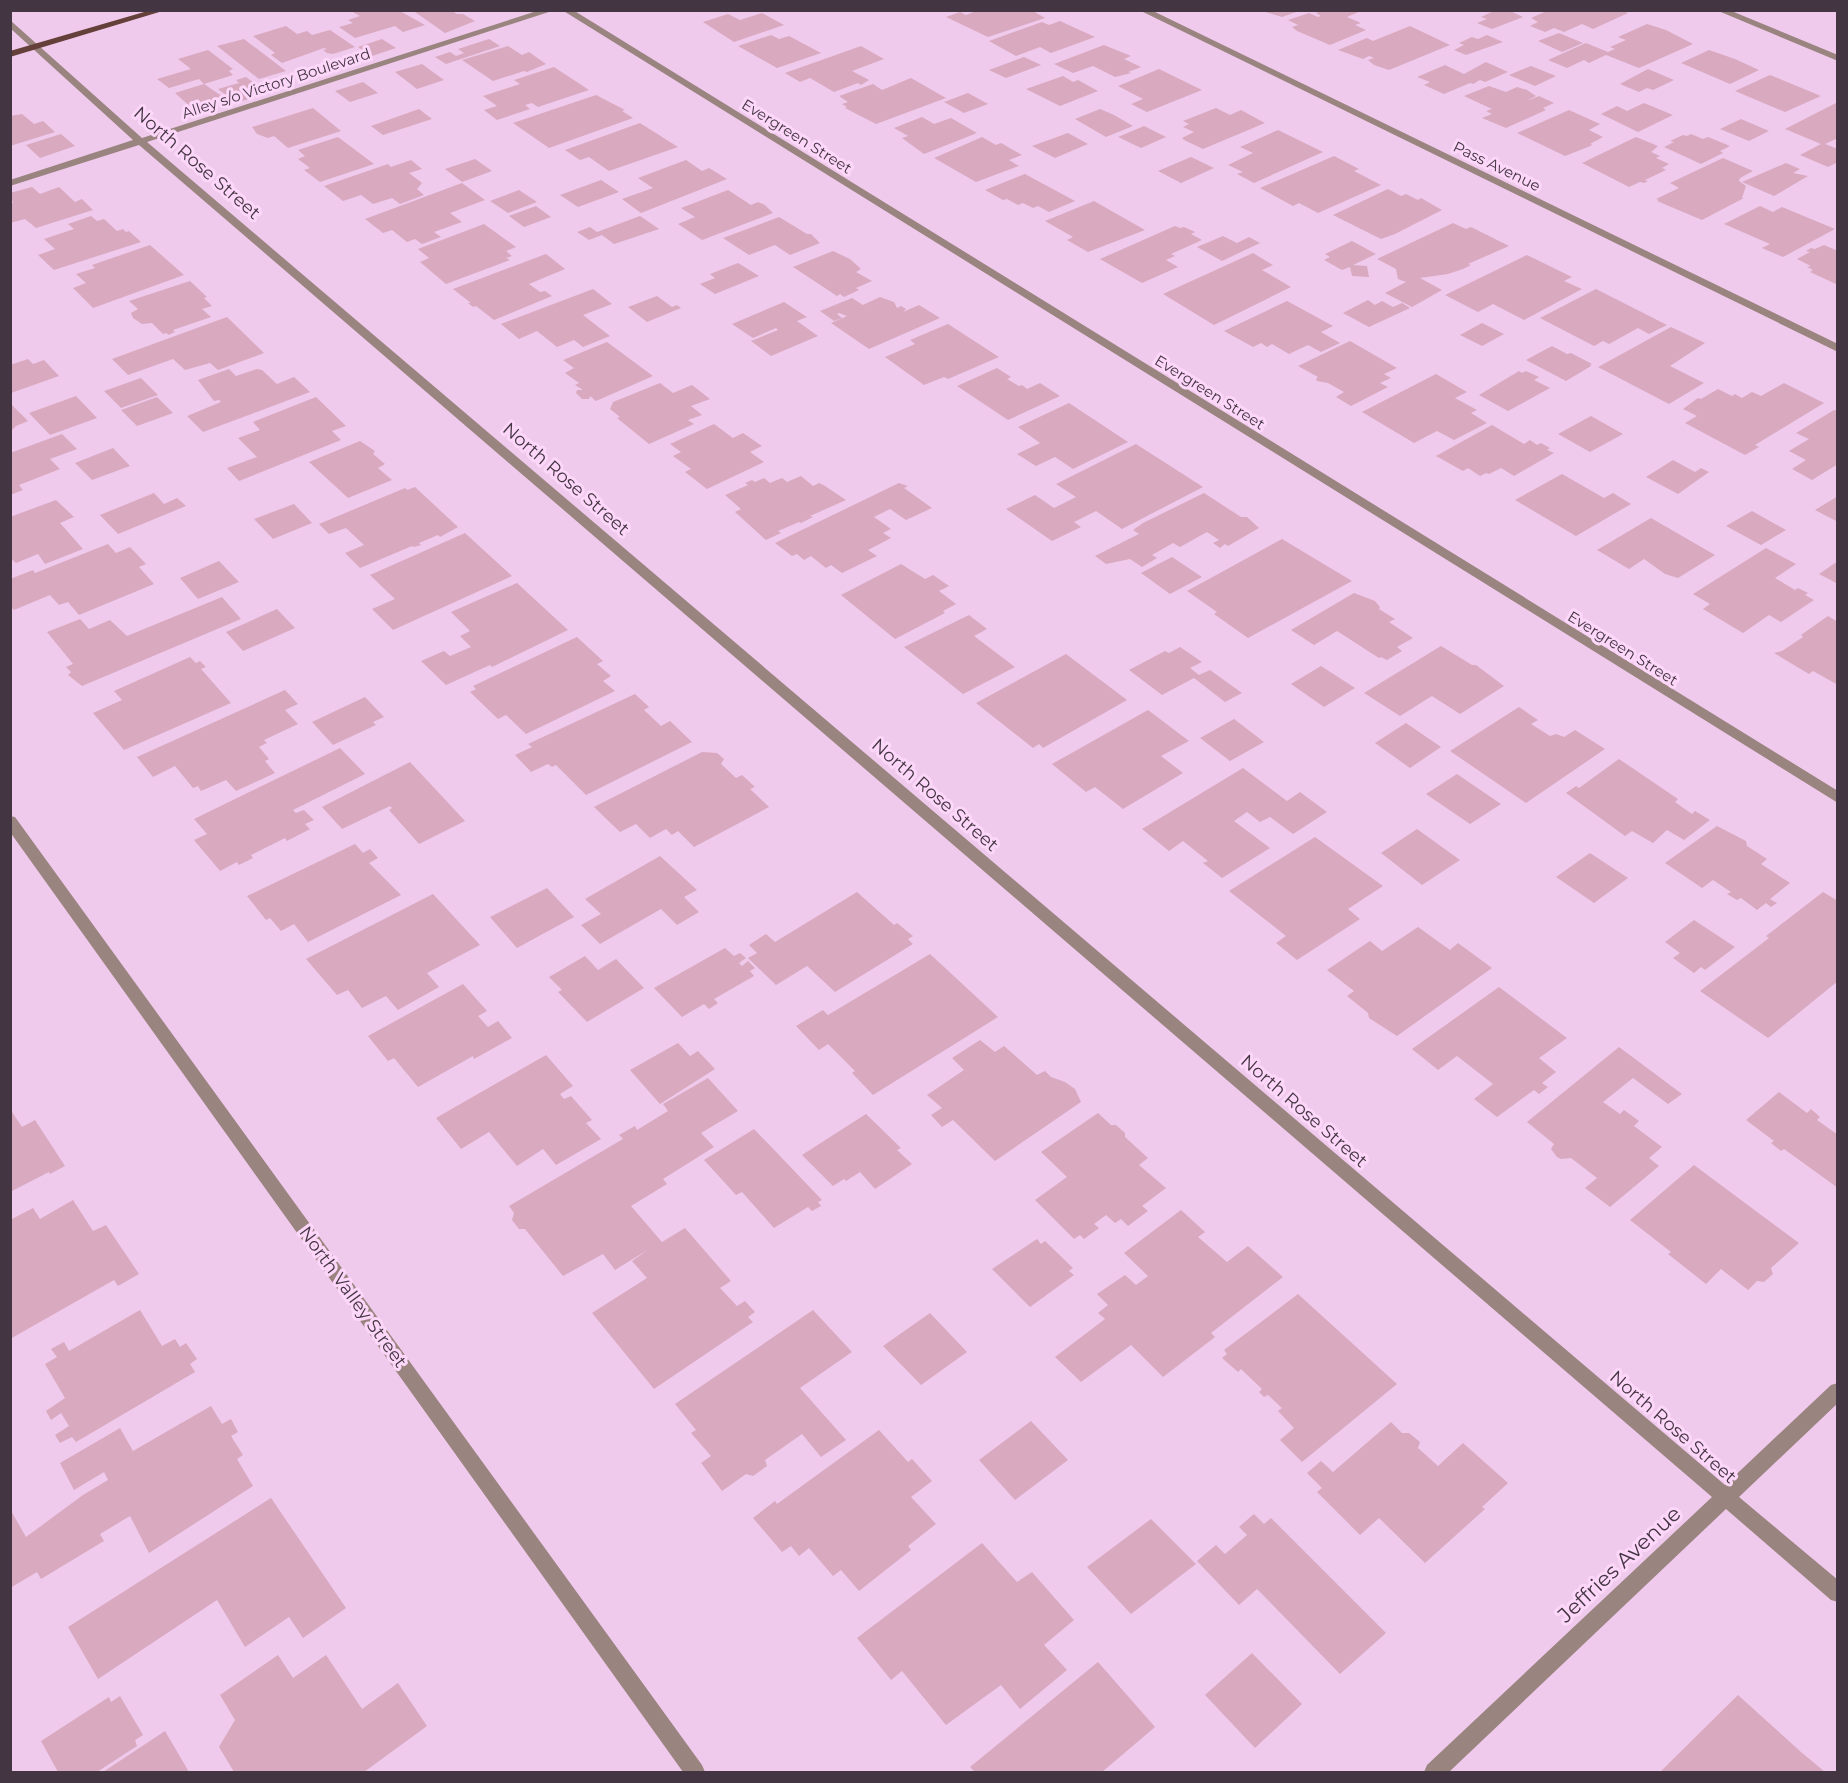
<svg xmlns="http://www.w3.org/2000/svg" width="1848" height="1783" font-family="Montserrat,sans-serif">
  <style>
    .building { fill: #d8a9bf }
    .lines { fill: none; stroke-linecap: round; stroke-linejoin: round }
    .minor { fill: #9a8480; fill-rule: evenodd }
    .major { fill: #65403a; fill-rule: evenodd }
    .labels { text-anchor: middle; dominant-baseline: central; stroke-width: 6; stroke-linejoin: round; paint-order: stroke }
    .far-street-label { font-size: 15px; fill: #443543; stroke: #fdd7f9 }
    .street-label { font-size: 18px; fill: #443543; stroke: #fdd7f9 }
    .near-street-label { font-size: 21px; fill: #443543; stroke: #fdd7f9 }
  </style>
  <rect width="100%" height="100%" fill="#f0caec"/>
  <path class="building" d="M349,10H398L425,25L403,32L395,26L355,38L339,27L353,23L348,20L360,16Z
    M412,10H450L457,14H463L475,21L445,33Z
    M979,10H1031L1045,18L988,37L946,17L960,12L966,15Z
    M1259,10H1299V11L1282,17Z
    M1323,10H1363L1347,17L1361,23L1355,25L1366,30L1330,45L1297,31L1292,27L1298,25L1288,20L1309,13L1318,17L1321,16L1316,13Z
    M1496,10H1508L1523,17L1492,29L1477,23L1487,19L1481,17Z
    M1549,10H1621L1628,13L1593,29L1582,24L1564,32L1554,28L1545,32L1530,26L1538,22L1531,18Z
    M762,13L784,25L734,42L703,22L728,14L740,20Z
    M1060,21L1095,37L1051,53L1040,47L1016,56L989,41L1042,22L1049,25Z
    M1647,24L1666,30L1693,44L1639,68L1606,55L1589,63L1584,60L1567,68L1548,60L1586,43L1608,52L1615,49L1610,47L1626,40L1618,37Z
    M286,26L297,34L307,31L312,35L330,30L355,47L333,54L327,53L323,50L327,49L324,48L282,63L271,55L275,53L253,36Z
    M1410,26L1450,45L1389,70L1374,65L1368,60L1374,58L1369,56L1363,59L1338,50L1367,38L1373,41Z
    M1559,33L1583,43L1562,52L1538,41Z
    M771,35L779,39L789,36L821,53L777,68L738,46Z
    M1487,35L1503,42L1466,55L1454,50L1464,45L1459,43L1472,37L1478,39Z
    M244,39L286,71L259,79L217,46Z
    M382,39L396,48L372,56L358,47Z
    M489,39L500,46L446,64L435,57L450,52L456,56L464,53L458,49Z
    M1104,45L1131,56L1124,59L1141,67L1128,72L1131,73L1115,77L1093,66L1073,73L1054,64Z
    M508,46L522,55L529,52L546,64L527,72L524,71L493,81L462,60Z
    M861,46L884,59L852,71L869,80L861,85L858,83L834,92L810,78L800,82L785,73Z
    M208,50L233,69L229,71L233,75L204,84L199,79L169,88L157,79L191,69L178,59Z
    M1709,50L1735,59L1759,70L1730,84L1681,63Z
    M1024,57L1041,65L1006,78L989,70Z
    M1486,62L1508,72L1485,82L1480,80L1473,84L1470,83L1444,94L1424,85L1430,82L1417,77L1445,65L1464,74Z
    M422,64L444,80L417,89L395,72Z
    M1531,66L1556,76L1535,86L1509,75Z
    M554,67L589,90L538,107L532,103L525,105L530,109L497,120L484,110L497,106L483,96L520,84L514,80Z
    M1159,69L1202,90L1147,112L1131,104L1143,99L1118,86Z
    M1648,69L1674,80L1653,90L1647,88L1639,92L1620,84Z
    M1770,75L1821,96L1785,112L1735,91Z
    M1063,76L1073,82L1078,80L1098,91L1060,106L1026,89Z
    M246,77L267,93L236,103L218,89L239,83L236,80Z
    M911,78L946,98L876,124L845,108L847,107L842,104L848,102L839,96L873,84L882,90Z
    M363,82L378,93L350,102L335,91Z
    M204,84L226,99L193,109L175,93Z
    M1489,86L1506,92L1517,87L1527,90L1536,96L1527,101L1539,96L1554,103L1543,108L1546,110L1506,128L1482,118L1492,114L1486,111L1492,109L1464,96Z
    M968,93L988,104L964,113L944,102Z
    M596,95L625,110L622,111L633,118L549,148L513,123Z
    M1644,103L1673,115L1638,132L1601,114L1617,106L1627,111Z
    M1836,103L1838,138L1825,144L1838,149V162L1828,167L1800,155L1821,144L1785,129Z
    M313,108L341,131L288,148L274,136L268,138L257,134L252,127Z
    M1216,108L1230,115L1241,110L1265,123L1203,149L1184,140L1182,138L1194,132L1183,127L1189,124L1183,121Z
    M419,109L432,119L383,135L371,126Z
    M1100,109L1114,115L1133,126L1106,137L1075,119Z
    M1569,110L1600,124L1589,130L1603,137L1590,144L1593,145L1565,156L1517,133Z
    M22,114L34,124L43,121L55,132L10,146V116Z
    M922,117L934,124L951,118L977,133L924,154L902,138L908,136L894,128Z
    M1741,119L1769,131L1749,141L1720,129Z
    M640,123L678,147L609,171L589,157L580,160L565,150Z
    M1144,126L1166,137L1141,148L1118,137Z
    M1278,130L1323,152L1254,183L1237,174L1243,172L1228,165L1253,153L1240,147Z
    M1068,133L1088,144L1055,158L1032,146Z
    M61,134L75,146L40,158L26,145Z
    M1691,134L1703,139L1708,137L1730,146L1720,151L1723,153L1701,164L1664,147L1674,142L1670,141L1683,135L1687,136Z
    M338,137L374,164L320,182L304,170L310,168L298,159L305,156L298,150Z
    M982,137L996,145L1001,143L1022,155L1009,160L1019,166L976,182L934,158Z
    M1636,137L1658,146L1651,152L1660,156L1656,158L1669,164L1662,168L1666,170L1645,180L1648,181L1644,183L1640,182L1629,187L1582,163Z
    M1334,156L1359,169L1354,171L1381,185L1318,213L1299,203L1293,206L1260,188Z
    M1191,157L1214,168L1181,183L1158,171Z
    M1723,158L1753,171L1740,178L1739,181L1746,186L1742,198H1744L1702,220L1657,201L1659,200L1656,199L1679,188L1670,183Z
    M475,159L492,171L462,182L445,169Z
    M411,160L422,169L409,173L422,183L417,189L424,195L400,204L392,198L373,204L361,195L343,201L324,186L388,164L391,167Z
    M686,160L702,171L709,168L727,179L641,213L622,199L653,188L638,178Z
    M1786,163L1800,169L1793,173L1808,176L1774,196L1742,182Z
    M1025,174L1075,201L1049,212L1038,206L1033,208L1023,203L1018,205L1007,199L1003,200L985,190Z
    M601,180L619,192L578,207L560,195Z
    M462,183L485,200L450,213L462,222L434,232L441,237L422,244L415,239L407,242L392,230L383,233L365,219Z
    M32,187L40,194L59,187L75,202L82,199L93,210L36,228L25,219L10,223V204L13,203L10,193Z
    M1388,189L1401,196L1406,194L1418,200L1421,198L1442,210L1395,234L1381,239L1333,215Z
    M519,190L537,202L508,213L490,201Z
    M728,190L751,205L758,202L765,205L773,213L702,240L678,224L695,217L681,208Z
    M1094,201L1145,230L1088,252L1067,240L1073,237L1045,221Z
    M536,206L551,217L524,227L509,216Z
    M1760,206L1773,212L1782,207L1835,229L1783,257L1762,248L1770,244L1724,224Z
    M91,216L97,221L104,219L117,231L123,229L126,232L129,231L141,242L54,270L38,255L55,249L44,239L74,229L68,224Z
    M640,216L659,229L614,244L602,235L589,240L577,232L590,227L597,232Z
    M779,217L807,234H811L820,243L790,255L775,245L749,255L723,238Z
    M1453,223L1466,229L1471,227L1509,246L1468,264L1471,265L1463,269L1448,274L1420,278L1442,290L1412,307L1385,293L1406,282L1398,279L1396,269L1377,259Z
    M484,224L516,247L506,251L512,256L506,258L510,260L446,284L420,262L429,258L418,249Z
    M1175,226L1180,228L1184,227L1195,232L1191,234L1202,240L1171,254L1175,256L1166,260L1178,267L1142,283L1100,259Z
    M1223,236L1237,243L1249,237L1260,243L1222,261L1197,247Z
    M1352,241L1376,254L1353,265L1367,266L1369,277L1352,276L1350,267L1342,270L1324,260L1330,257L1325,254Z
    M150,245L184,275L93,308L73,288L86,283L76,274L95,268L92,265Z
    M1824,245L1838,251V285L1810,272L1813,270L1807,267L1811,266L1797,259L1810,252L1806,251L1811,248L1815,249Z
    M833,251L850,259L861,269L856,272L872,281L856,288L859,290L844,297L840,294L837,296L793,267Z
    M1253,253L1273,265L1262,270L1291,287L1214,325L1163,294Z
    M546,254L565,269L529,284L540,292L545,291L552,296L494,320L476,306L473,307L468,303H471L453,289Z
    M1527,255L1572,277L1564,281L1582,289L1524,320L1493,304L1478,312L1445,295Z
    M738,263L759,276L715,294L700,284L715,278L710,274Z
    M190,281L207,297L204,298L212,306L202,309L211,317L173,330L175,332L168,335L167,333L163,334L152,323L142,324L133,318L131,313L138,309L129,301Z
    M593,289L612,304L583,315L610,336L583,347L574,340L557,347L537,331L519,339L501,324Z
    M1596,289L1667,325L1649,334L1638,328L1609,344L1603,341L1594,346L1540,318Z
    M657,296L672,307L677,305L681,308L647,322L628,307Z
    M880,297L894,302L897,308L901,306L906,309L903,312L919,305L940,318L869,349L831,323L847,316L839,313L837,314L842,318L834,321L820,311L852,298L863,305Z
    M1368,300L1375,305L1382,301L1393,307L1402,303L1410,308L1369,327L1343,313Z
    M1287,301L1333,326L1321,332L1340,343L1321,352L1308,345L1289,354L1272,344L1267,347L1261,343L1253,347L1224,331Z
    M784,302L807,317L797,321L818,336L771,356L751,341L778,330L776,328L753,338L732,324Z
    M227,317L264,353L218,370L210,363L185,370L173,359L128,375L112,359Z
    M1482,323L1504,334L1482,346L1460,335Z
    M948,324L999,357L948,379L944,377L924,385L885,357L915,344L910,340Z
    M1671,327L1705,343L1670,366L1704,383L1669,404L1598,367Z
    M1350,341L1397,368L1384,374L1391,378L1380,383L1388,387L1351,406L1336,397L1344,392L1328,383L1317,381L1316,379L1318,377L1298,366Z
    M607,342L653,376L596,401L590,396L589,399H582L576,393L577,390H583L575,385L579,383L565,373L574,368L563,360Z
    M1552,346L1567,354L1571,353L1592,364L1590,365L1591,366L1566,381L1526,360Z
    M28,359L33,364L44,360L59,376L11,393L10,365Z
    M997,368L1011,377L1007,379L1019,386L1022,385L1027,389L1040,383L1060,396L1008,420L957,386Z
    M229,369L236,376L257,369L262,370L277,384L294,377L310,392L203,432L187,416L221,402L219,400L214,401L198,380Z
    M1519,371L1522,373L1526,371L1539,377L1534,380L1550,388L1508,411L1479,395Z
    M1436,374L1467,392L1455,398L1477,410L1471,413L1487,423L1454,440L1437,431L1414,443L1362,412Z
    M141,378L158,395L121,408L104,391Z
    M660,383L673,393L692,385L710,399L691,406L702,415L688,420L694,424L649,444L617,418L620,417L610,409L613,402Z
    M1784,383L1824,403L1755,445L1759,447L1745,455L1685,423L1697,416L1683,409L1698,398L1701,399L1718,389L1732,396L1735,394L1742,398L1752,392L1761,396Z
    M76,396L97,418L50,435L29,413Z
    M157,397L173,413L137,426L121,410Z
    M316,397L346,426L332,431L341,440L239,481L227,468L257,457L238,438L260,430L253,422Z
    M10,403L28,421L16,426L10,432Z
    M1069,403L1128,442L1073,469L1055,457L1036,466L1017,454L1040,443L1018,427Z
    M1834,410L1838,411V464L1812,480L1792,469L1806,460L1789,451L1809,439L1796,433Z
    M1591,416L1623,434L1590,452L1558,434Z
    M714,424L733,438L743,433L762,446L750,452L764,462L707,489L685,472L691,469L673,456L681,452L670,444Z
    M1492,425L1524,444L1530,440L1537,445L1541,443L1550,448L1547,450L1554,453L1514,476L1501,468L1489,474L1486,473L1480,476L1468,468L1463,471L1436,456Z
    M62,434L77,449L50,459L60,469L19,485L23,490L10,495V453Z
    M360,441L375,451L373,454L385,464L378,468L392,480L348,498L309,462Z
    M1136,444L1203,487L1122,529L1096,511L1074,522L1081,527L1052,541L1006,509L1035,495L1054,508L1076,497L1056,484Z
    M113,448L130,466L92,480L75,463Z
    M1673,460L1695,472L1701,468L1709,472L1678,494L1646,477Z
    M1562,474L1604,498L1613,493L1631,504L1576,536L1515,500Z
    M801,476L813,486L819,483L825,486L846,500L810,516L813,517L801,523L799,522L778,531L781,533L766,540L735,512L741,509L725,495L748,485L745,483L752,480L755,482L764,478L770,483L782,478L787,482Z
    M899,483L908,486L904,488L932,508L906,520L890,509L874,517L891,529L883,533L891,538L868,550L877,556L842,573L831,565L826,568L811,556L804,560L797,554L792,556L775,543Z
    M415,487L458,527L440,537L438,535L419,543L421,545L414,547L412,546L360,568L345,553L364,545L346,528L329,534L319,524L405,488L407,490Z
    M154,493L164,504L177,498L186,506L118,534L100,515Z
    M1204,493L1241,517H1247L1259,528L1228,546L1225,544L1220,548L1213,543L1219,540L1207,532L1180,547L1173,543L1152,555L1157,558L1142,567L1130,559L1106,564L1095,556L1139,534L1133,530L1143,523Z
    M1838,496V522L1815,510Z
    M56,500L74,517L60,523L83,549L45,564L38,554L16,563L13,560L10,561V517Z
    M294,504L312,523L273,539L254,519Z
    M1752,511L1786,530L1761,545L1726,526Z
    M1651,518L1715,555L1678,578L1665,574L1644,559L1629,569L1597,550Z
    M465,533L512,576L393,630L372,609L395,599L370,575Z
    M1282,539L1352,581L1248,638L1214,614L1217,612L1187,591Z
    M108,544L116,553L130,547L146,564L139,567L154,584L79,615L68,602L59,605L50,595L14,610L10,606V579L33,570L35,573Z
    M1766,548L1796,564L1775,578L1795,590L1798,588L1808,593L1805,595L1814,600L1781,622L1769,615L1743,633L1703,609L1710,604L1693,594Z
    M1172,557L1202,577L1170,594L1141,573Z
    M219,561L239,582L198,599L180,578Z
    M1838,561V584L1819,574Z
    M901,564L925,579L933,575L949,586L939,591L956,604L943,611L945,613L895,639L841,595Z
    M517,583L568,630L492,667L490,665L446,685L421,661L444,651L450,656L471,647L460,636L470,631L451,612Z
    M1354,593L1375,601L1380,607L1379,609L1395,619L1389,622L1413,638L1397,647L1402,651L1387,660L1381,657L1379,658L1337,631L1314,645L1291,630Z
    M222,597L241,619L82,686L68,675L71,672L66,667L73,664L47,632L80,619L89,629L110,620L127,636Z
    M277,609L295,628L243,651L226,632Z
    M969,615L987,629L974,636L1015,667L963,694L904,647Z
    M1828,616L1838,622V685L1813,671L1809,674L1774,653L1782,651L1803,637L1801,635Z
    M577,637L603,661L597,664L611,676L603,681L615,691L526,734L506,715L498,719L470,692L476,689L473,686Z
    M1441,646L1472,665H1476L1504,686L1460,714L1432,696L1400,716L1364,693Z
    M1180,647L1202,662L1190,668L1199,675L1210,670L1242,693L1225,702L1194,678L1162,695L1129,670L1165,651L1169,653Z
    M1066,654L1127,700L1043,748L1039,744L1033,748L976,703Z
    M190,657L196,663L200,661L206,667L201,669L231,703L124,750L93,713L122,700L114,691Z
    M1321,666L1355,688L1324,707L1291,684Z
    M285,690L298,704L285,710L298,724L264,740L267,743L259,747L269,759L265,761L275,773L236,791L226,780L201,791L198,786L193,788L175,766L153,777L137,757Z
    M635,694L649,707L644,710L661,726L670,721L692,742L586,795L556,765L552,767L548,764L531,772L515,755L532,747L528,744Z
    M365,697L384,717L373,722L376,725L333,745L312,722Z
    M1519,707L1538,720L1531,724L1550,736L1556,734L1564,737L1575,730L1605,749L1526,803L1450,751Z
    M1148,710L1189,741L1161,756L1183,773L1123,809L1095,787L1086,792L1052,764Z
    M1234,719L1264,742L1230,761L1200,738Z
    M1406,723L1441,747L1410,768L1375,743Z
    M340,748L365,774L293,810L296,813L304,810L314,820L305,824L310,829L287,841L285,838L251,855L253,858L239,865L237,862L220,871L194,840L207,834L194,819Z
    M702,752L717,753L724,759L721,764L736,778L742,775L755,787L750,789L769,807L694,847L678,831L672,835L666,829L650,838L636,824L620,832L594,807Z
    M1619,759L1678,799L1675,802L1692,814L1695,811L1710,820L1684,840L1667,830L1653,843L1632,831L1625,836L1566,793L1576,786L1579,788Z
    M410,762L465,821L419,844L389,810L392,808L390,806L342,829L322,807Z
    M1243,768L1287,801L1300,792L1327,812L1293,834L1270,817L1260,822L1247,812L1234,821L1270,848L1222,878L1203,863L1208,861L1183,841L1169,851L1142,829Z
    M1457,774L1501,804L1470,824L1426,794Z
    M1717,826L1746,841L1747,846L1767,859L1761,864L1790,883L1770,899L1777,903L1771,907L1766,903L1757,910L1741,898L1737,900L1727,894L1731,892L1713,880L1702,888L1665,863Z
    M1417,829L1460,860L1422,885L1381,853Z
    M1315,837L1383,886L1348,909L1360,919L1297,960L1276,943L1286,936L1229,891Z
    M355,844L363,853L370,849L378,858L369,863L401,895L308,942L294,924L281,931L270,918L266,920L247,896Z
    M1590,853L1628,878L1594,903L1556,877Z
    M660,856L697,890L684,897L699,912L677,925L661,909L600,944L581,925L601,914L585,899Z
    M547,888L574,917L517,948L490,917Z
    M857,892L894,925L897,923L913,936L908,939L913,944L835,992L807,966L776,985L748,958L757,953L749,945L766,934L775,942Z
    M1823,892L1838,901V981L1768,1038L1700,991L1769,938L1766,936Z
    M433,894L480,945L427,973L439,987L398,1010L386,996L362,1008L348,990L337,995L306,959Z
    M1694,920L1735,947L1705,970L1701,967L1694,973L1673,958L1680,953L1665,942Z
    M1418,927L1450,950L1458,943L1492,968L1397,1036L1369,1018L1368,1013L1347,996L1354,991L1327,970L1370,941L1382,951Z
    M725,948L734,956L740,953L746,958L739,963L742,966L748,961L755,968L750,971L754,976L714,999L718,1003L709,1009L704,1004L682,1017L654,988Z
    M930,954L998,1017L873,1095L852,1073L855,1071L828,1044L819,1050L796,1026L823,1010L828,1015Z
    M585,956L598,970L616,959L644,988L587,1022L558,992L562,990L549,977Z
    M463,984L487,1011L478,1016L488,1027L498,1021L512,1038L474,1059L473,1056L418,1087L394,1058L388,1061L368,1036Z
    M1499,987L1567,1038L1539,1058L1556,1072L1542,1083L1548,1087L1539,1094L1534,1090L1497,1117L1474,1099L1493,1084L1457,1056L1438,1070L1412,1049Z
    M980,1040L995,1052L1004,1046L1037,1075L1045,1071L1051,1077L1065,1082L1075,1089L1081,1102L995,1161L953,1120L942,1127L931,1115L942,1108L927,1095L964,1070L952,1058Z
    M678,1043L690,1056L698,1051L715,1069L660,1104L630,1070Z
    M1619,1047L1682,1094L1668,1104L1633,1078L1603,1102L1620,1114L1624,1110L1639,1121L1634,1126L1662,1147L1649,1158L1659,1166L1610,1207L1585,1188L1597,1178L1571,1158L1561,1159L1557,1157L1551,1149L1554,1144L1527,1122Z
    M546,1055L573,1086L560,1094L564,1099L571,1096L592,1120L586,1123L601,1139L556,1165L543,1149L517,1166L489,1132L461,1149L436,1118Z
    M708,1078L738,1111L701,1133L714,1147L663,1179L667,1184L631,1206L662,1242L685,1228L731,1281L720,1288L737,1306L745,1301L755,1312L748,1317L753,1322L654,1389L592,1313L647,1278L632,1261L649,1249L615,1270L603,1254L563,1276L525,1229H519L512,1220L514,1213L509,1206L623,1139L619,1135L635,1126L637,1130L668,1111L663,1104Z
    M1779,1092L1807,1113L1811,1109L1820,1117L1817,1120L1838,1135V1188L1784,1149L1781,1151L1771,1143L1774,1141L1746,1120Z
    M10,1109L22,1127L35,1120L65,1166L50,1174L49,1172L10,1192Z
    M1098,1113L1111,1125H1116L1125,1133V1137L1148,1158L1139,1165L1166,1188L1142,1206L1148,1211L1128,1226L1121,1219L1115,1223L1106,1215L1094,1224L1099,1228L1084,1239L1080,1235L1074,1239L1035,1200L1067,1177L1041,1152Z
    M866,1114L901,1148L897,1150L912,1164L875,1189L860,1172L846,1181L844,1179L833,1186L802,1155Z
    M754,1129L822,1200L818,1202L821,1206L812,1211L808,1207L774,1228L742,1192L736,1195L704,1160Z
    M1694,1165L1799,1243L1771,1268L1773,1274L1764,1282L1757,1281L1748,1290L1721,1269L1706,1284L1668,1254L1671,1252L1630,1220Z
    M73,1200L93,1231L106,1225L139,1274L118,1286L114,1280L10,1339V1220L33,1208L40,1219Z
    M1181,1210L1205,1232L1198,1237L1227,1262L1248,1246L1283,1277L1211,1333L1215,1337L1163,1377L1131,1345L1081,1382L1055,1357L1105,1319L1098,1313L1108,1305L1097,1294L1125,1275L1136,1285L1148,1276L1124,1253Z
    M1037,1239L1041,1244L1045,1241L1073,1268L1069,1271L1074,1275L1030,1307L992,1269Z
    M1298,1294L1397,1384L1302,1462L1280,1440L1294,1428L1278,1411L1282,1408L1268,1395L1264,1397L1259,1392L1262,1389L1241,1369L1238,1372L1222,1358L1227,1354L1224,1350Z
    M140,1310L162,1346L175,1339L180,1347L186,1343L197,1359L190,1364L195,1372L76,1442L72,1437L60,1443L55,1435L69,1426L61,1413L51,1420L46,1411L65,1398L45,1364L57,1357L51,1349L64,1342L69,1351Z
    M813,1310L852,1352L800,1388L846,1440L821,1457L802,1434L765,1460L767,1466L753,1476L746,1474L722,1491L701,1463L711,1456L691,1433L696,1430L675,1404Z
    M930,1313L967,1352L921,1385L883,1346Z
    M211,1406L222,1424L231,1419L238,1432L231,1436L243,1455L237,1459L253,1486L149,1553L130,1516L100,1534L104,1541L41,1579L37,1572L10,1588V1509L26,1537L83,1495L108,1480L104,1472L74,1490L60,1463L120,1428L133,1451Z
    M1031,1421L1068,1460L1015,1500L979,1460Z
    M1391,1422L1402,1433H1409L1420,1442L1418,1448L1438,1466L1463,1443L1508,1483L1482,1507L1485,1509L1425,1563L1379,1518L1360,1535L1317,1492L1322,1488L1307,1473L1321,1461L1333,1472Z
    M879,1430L908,1462L912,1459L932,1481L911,1497L936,1524L908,1546L911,1550L859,1591L841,1570L833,1576L809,1548L799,1556L791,1546L782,1552L753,1518L775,1501L777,1504Z
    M271,1498L346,1608L303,1638L289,1617L245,1647L217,1600L98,1679L68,1627Z
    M1254,1514L1264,1524L1271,1518L1386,1633L1340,1674L1257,1589L1239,1605L1197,1561L1216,1545L1225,1554L1247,1535L1239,1527Z
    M1151,1519L1196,1564L1131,1614L1087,1567Z
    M982,1543L1017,1582L1032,1572L1074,1620L1044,1645L1067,1670L1020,1709L1001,1685L946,1725L902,1671L891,1680L857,1638Z
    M1252,1653L1302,1704L1255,1748L1205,1695Z
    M278,1655L293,1678L326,1655L362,1709L398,1683L427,1726L364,1772H234L219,1747L235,1720L220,1695Z
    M1098,1662L1155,1727L1102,1772H975L970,1767Z
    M1738,1695L1801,1752L1825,1772H1660Z
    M120,1696L143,1735L135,1740L137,1746L97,1772H58L41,1741L109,1697L111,1702Z
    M165,1731L189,1772H103Z"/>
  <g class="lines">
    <path class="minor" d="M540,10H555L147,142L1725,1485L1831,1385L1838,1383V1403L1739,1497L1838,1580V1602L1831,1600L1726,1509L1449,1772H1424L1427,1765L1712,1497L139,145L10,186V180L133,140L10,28V20L142,138Z
      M562,10H573L1838,791V803Z
      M1139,10H1151L1838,344V352Z
      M1716,10H1729L1838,55V61Z
      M10,816L15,817L702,1765L705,1772H683L10,832Z"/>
    <path class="major" d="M151,10H166L10,57V51Z"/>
  </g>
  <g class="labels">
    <g class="far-street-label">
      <text transform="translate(276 83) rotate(-18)">Alley s/o Victory Boulevard</text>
      <text transform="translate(797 136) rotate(32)">Evergreen Street</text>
      <text transform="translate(1497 166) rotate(26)">Pass Avenue</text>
      <text transform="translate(1210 392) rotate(32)">Evergreen Street</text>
      <text transform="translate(1623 648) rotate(32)">Evergreen Street</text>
    </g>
    <g class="street-label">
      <text transform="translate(197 163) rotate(41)">North Rose Street</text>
      <text transform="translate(566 479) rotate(41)">North Rose Street</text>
      <text transform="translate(935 795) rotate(41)">North Rose Street</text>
      <text transform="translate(1304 1111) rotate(41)">North Rose Street</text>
      <text transform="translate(353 1297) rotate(54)">North Valley Street</text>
      <text transform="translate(1673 1427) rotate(41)">North Rose Street</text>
    </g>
    <g class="near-street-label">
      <text transform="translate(1619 1564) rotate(-43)">Jeffries Avenue</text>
    </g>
  </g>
  <rect width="1848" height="1783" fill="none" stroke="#443543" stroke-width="24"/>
</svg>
